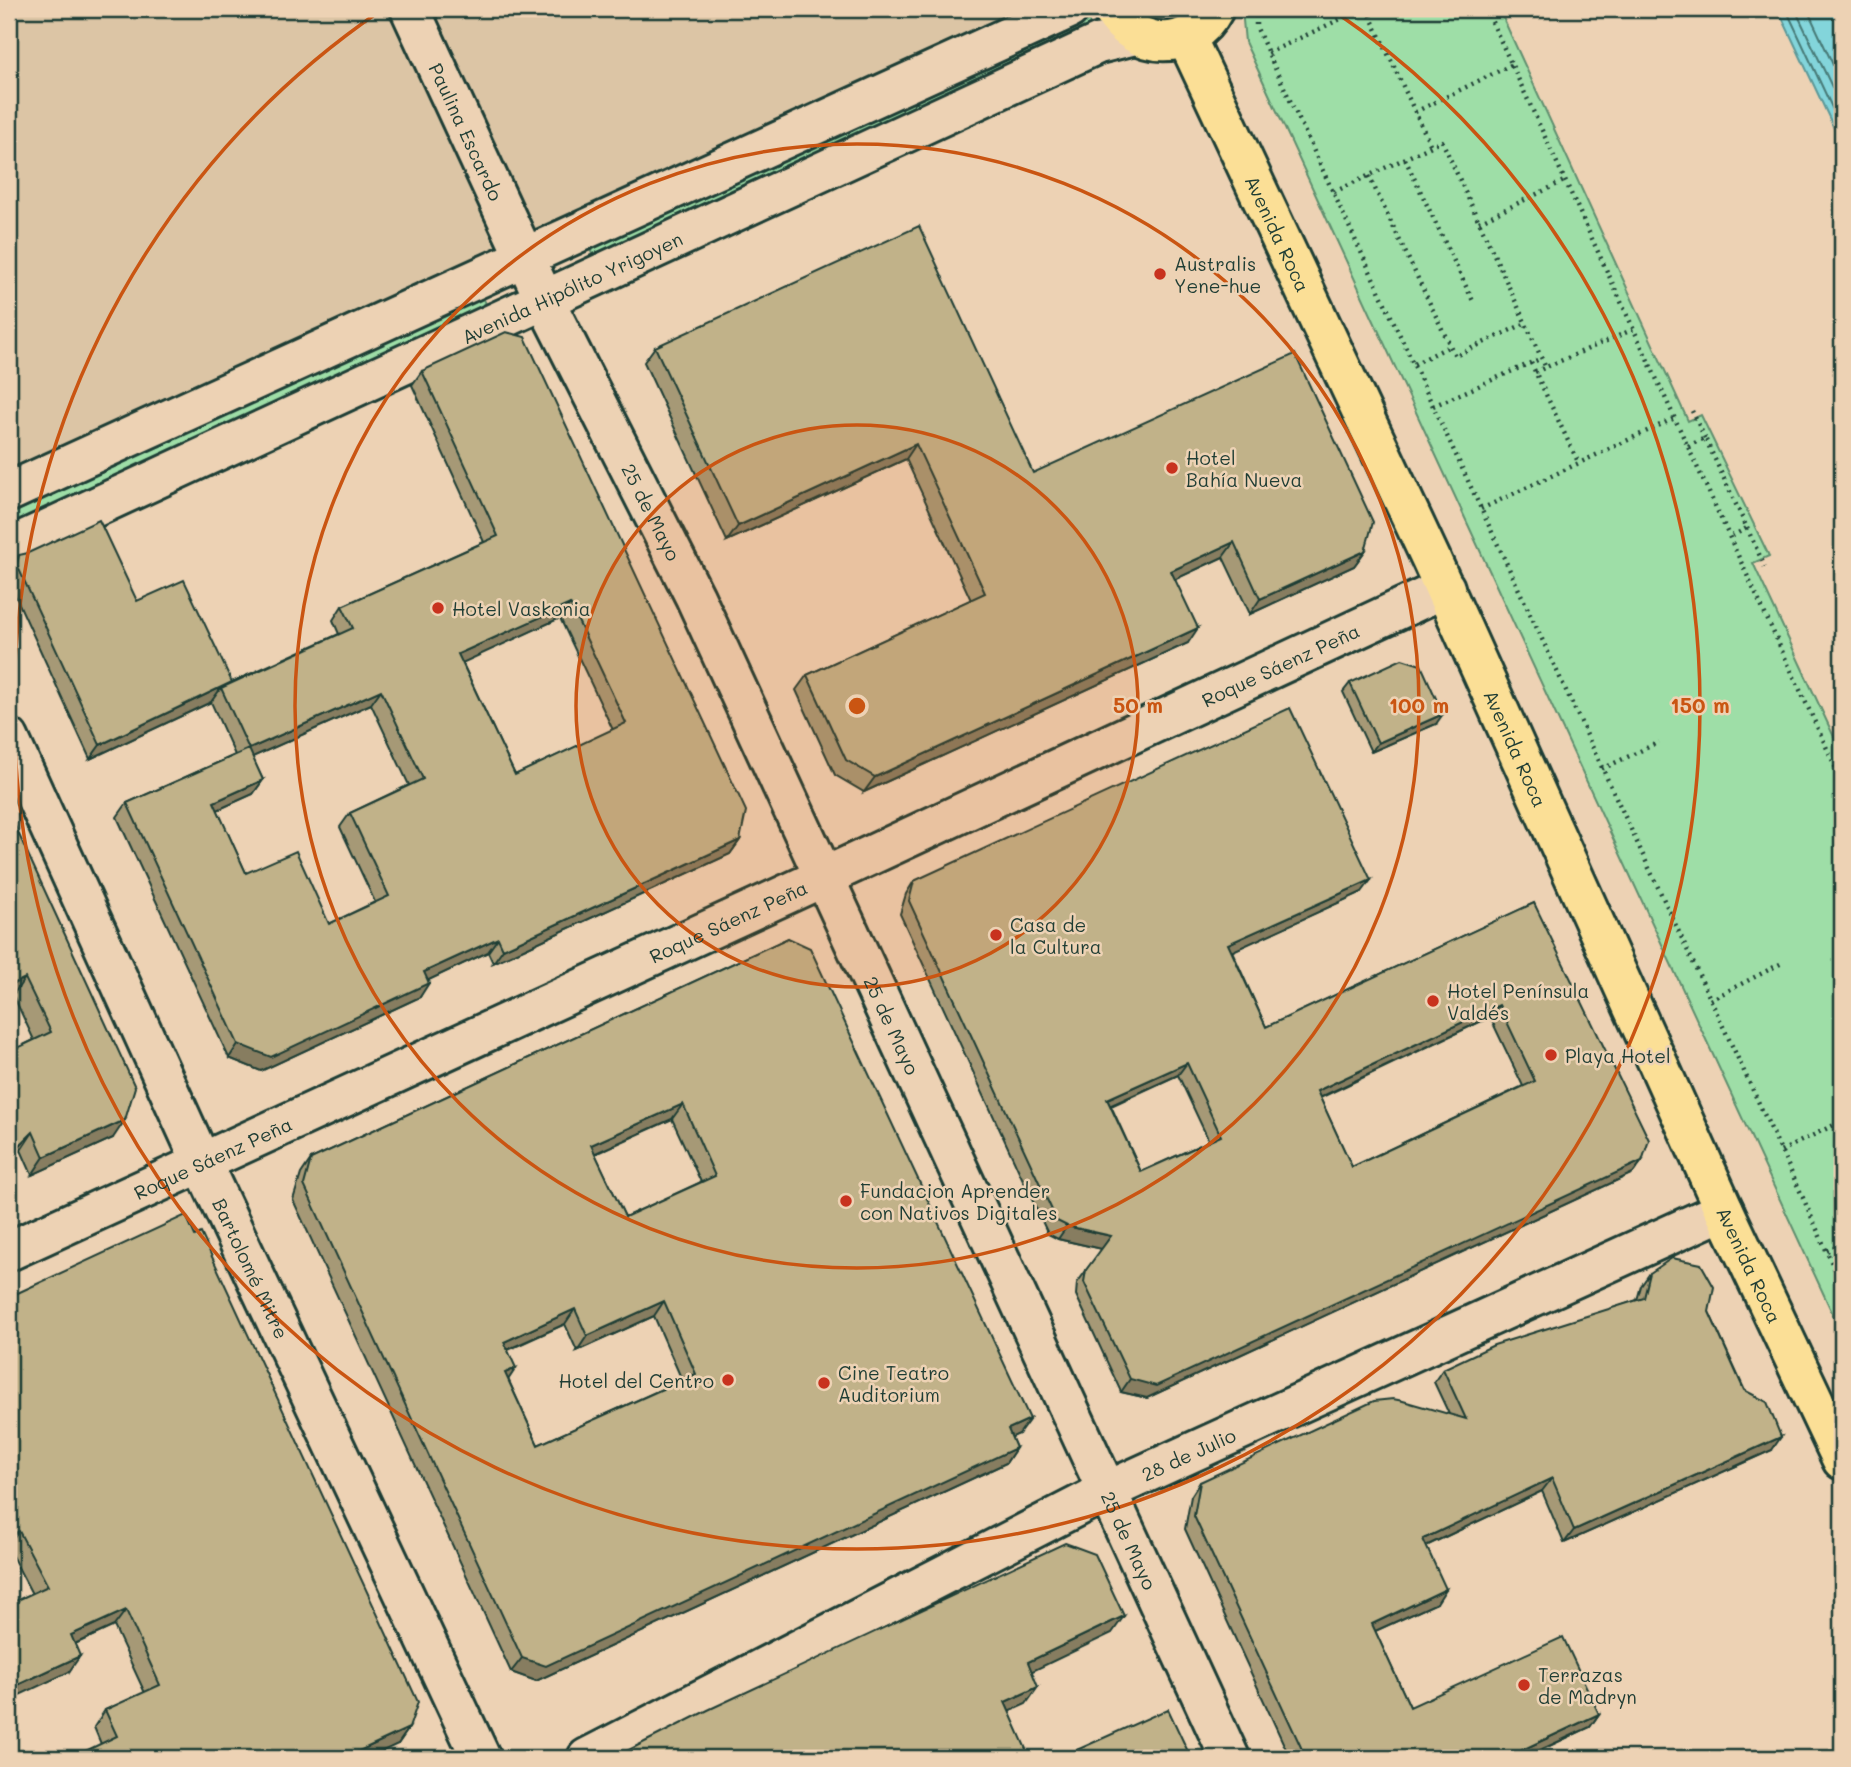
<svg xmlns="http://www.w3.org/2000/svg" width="1851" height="1767" font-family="Mali,sans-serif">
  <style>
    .built { fill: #dcc5a5 }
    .green { fill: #9edea7; stroke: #5e8e6e; stroke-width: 2 }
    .water { fill: #83d5db; stroke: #5b9898; stroke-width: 2 }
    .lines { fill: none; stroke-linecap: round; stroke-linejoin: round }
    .shore { stroke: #477a77; stroke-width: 2 }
    .street-casing { stroke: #1f3d34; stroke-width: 44 }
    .secondary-casing { stroke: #1f3d34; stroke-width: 44 }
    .primary-casing { stroke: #1f3d34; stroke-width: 44 }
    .path { stroke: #1f3d34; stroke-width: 4.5; stroke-dasharray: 2 5; stroke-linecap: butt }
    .street { stroke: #edd2b4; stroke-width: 38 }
    .secondary { stroke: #edd2b4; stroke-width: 38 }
    .primary { stroke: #fbdf96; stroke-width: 38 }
    .wall { fill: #a69976; stroke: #1f3d34; stroke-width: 2; fill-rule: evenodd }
    .shaded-wall { fill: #877d60; stroke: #1f3d34; stroke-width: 2 }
    .building { fill: #c1b289; stroke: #1f3d34; stroke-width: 2; fill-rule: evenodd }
    .ring { fill: none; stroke: #ca5512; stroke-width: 3.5 }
    .poi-dot { fill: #c8321e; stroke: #edd2b4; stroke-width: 2.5 }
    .labels { text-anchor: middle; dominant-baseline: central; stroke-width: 5; stroke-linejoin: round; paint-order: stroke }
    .street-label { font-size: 19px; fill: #1f3d34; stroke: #edd2b4 }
    .poi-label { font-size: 19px; fill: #1f3d34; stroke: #edd2b4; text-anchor: start }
    .centre { fill: #ca5512; stroke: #edd2b4; stroke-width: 3.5 }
    .ring-label { font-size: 21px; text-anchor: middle; font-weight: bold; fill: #ca5512; stroke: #edd2b4; stroke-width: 5; stroke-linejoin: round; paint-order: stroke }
  </style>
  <rect width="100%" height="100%" fill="#edd2b4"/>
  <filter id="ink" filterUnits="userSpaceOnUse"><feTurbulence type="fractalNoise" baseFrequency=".0143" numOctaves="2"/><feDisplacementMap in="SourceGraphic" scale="14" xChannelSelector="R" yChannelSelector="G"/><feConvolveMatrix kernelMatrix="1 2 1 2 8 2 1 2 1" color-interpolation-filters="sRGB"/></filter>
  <g filter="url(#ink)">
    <path class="built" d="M9,9H1069L9,492Z"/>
    <path class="green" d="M1242,9H1499L1688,421L1701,415L1769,556L1753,563L1842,754V1334L1245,42Z
      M1087,18L1093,30L593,256L587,243Z
      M481,293L487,306L9,531V515Z"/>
    <path class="water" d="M1778,9H1842V145Z"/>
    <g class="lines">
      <path class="shore" d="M1786,9L1842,129
        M1795,9L1842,108
        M1807,9L1842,84"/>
      <defs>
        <g id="street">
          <path id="s1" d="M410,9L544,299L695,597L1230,1758"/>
          <path id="s2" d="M9,738L201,1161L481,1758"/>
          <path id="s3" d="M9,1251L824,877L1445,588"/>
          <path id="s4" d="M587,1758L1109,1490L1724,1210"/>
        </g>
        <g id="secondary">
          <path d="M9,492L1069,9"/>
          <path id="s5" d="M9,547L1098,44L1135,35"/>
        </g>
        <g id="primary">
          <path d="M1112,9C1136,51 1191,53 1214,9"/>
          <path id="s6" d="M1186,37L1431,559L1724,1210L1842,1460"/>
        </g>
      </defs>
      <use href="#street" class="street-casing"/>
      <use href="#secondary" class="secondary-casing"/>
      <use href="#primary" class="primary-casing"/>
      <path class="path" d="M1256,9V26L1268,53L1800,1191L1842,1286
        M1367,9L1431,146
        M1486,9L1842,781
        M1268,53L1362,9
        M1415,112L1511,65
        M1405,159L1473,301
        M1369,176L1455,356L1526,323
        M1334,192L1442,141L1546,368
        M1479,222L1564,181
        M1531,363L1579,464
        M1414,364L1450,346
        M1535,372L1634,329
        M1433,406L1542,358
        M1692,411L1705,438
        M1688,446L1705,438L1747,528L1730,537
        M1481,509L1675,418
        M1747,528L1765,567
        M1602,769L1659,742
        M1710,1000L1782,963
        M1781,1151L1842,1121
        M1827,1251L1842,1243"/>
      <use href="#street" class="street"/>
      <use href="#secondary" class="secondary"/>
      <use href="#primary" class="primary"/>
    </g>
    <path class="wall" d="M655,347L1033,473L1365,551L1354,566L1250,614L1223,557L1175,579L1188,643L864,792L835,775L796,690L807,675L971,600L906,459L727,541L644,362Z
      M422,371L740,840L730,854L493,963L488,952L428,980L420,997L261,1071L229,1058L117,817L127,803L235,755L211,702L90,759L9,582V569L19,555L137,601L232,682L339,634L333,620L342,606L484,542L412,385ZM560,618L613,730L515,775L462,662ZM371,704L409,785L350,813L340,827L375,902L329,924L246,873L217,810L253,794L263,780L252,757Z
      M1350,683L1436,724L1371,752L1343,692Z
      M9,813L113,1138L32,1175L21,1150L9,1161V1052L34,1040L13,995Z
      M914,881L1362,892L1232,951L1266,1027L1534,903L1642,1161L1633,1173L1147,1398L1121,1392L1076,1295L1077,1283L1102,1249L1058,1239L1048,1234L900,914L906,894ZM1490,1017L1523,1086L1352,1167L1320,1098ZM1178,1075L1209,1141L1141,1172L1111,1106Z
      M788,938L1019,1434L1011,1437L1016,1448L1006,1463L536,1681L511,1672L293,1200L301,1174L311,1159ZM672,1119L701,1182L625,1217L595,1154ZM654,1316L682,1380L538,1445L508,1379V1350L565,1324L577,1351Z
      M1650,1273L1709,1312L1772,1450L1564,1543L1542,1491L1426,1546L1437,1603L1375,1631L1410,1707L1599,1714L1590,1727L1526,1757V1758H1290L1185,1529L1191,1496L1200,1482L1449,1414L1434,1382L1443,1369L1637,1300L1641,1286Z
      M9,1297L409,1728L398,1744H101L94,1727L105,1710L145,1693L114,1626L75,1644L69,1672L32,1594L9,1550Z"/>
    <path class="shaded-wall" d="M916,444L906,459L727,541L738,526Z
      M1234,542L1223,557L1161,586L1171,571Z
      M1365,551L1354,566L1250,614L1260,599Z
      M570,604L560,618L449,669L458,654Z
      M1198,628L1188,643L864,792L875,777Z
      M232,682L221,688L211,702L90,759L100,745Z
      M381,690L371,704L239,763L249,749Z
      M1443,714L1436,724L1371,752L1378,743Z
      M263,780L253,794L204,816L214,802Z
      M740,840L730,854L493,963L503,949Z
      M1371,880L1362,892L1220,957L1228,944Z
      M498,938L488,952L414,987L424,972Z
      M25,978L13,995L9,997V986Z
      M429,983L420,997L261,1071L229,1058L238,1044Z
      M1499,1005L1490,1017L1308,1103L1317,1091Z
      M1187,1063L1178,1075L1098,1111L1107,1099Z
      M683,1104L672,1119L580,1160L591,1145Z
      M125,1120L113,1138L32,1175L44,1157Z
      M33,1132L21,1150L9,1161V1156Z
      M1642,1161L1633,1173L1147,1398L1121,1392L1130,1379Z
      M1067,1226L1111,1236L1102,1249L1058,1239Z
      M664,1301L654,1316L577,1351L587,1336Z
      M575,1309L565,1324L493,1356L504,1342Z
      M516,1368L506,1383L505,1373Z
      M1030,1419L1019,1434L997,1444L1008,1429Z
      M1781,1437L1772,1450L1564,1543L1574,1530Z
      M1016,1448L1006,1463L536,1681L511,1672L522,1658Z
      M1552,1478L1542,1491L1413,1552L1423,1539Z
      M19,1531L9,1545V1536Z
      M1446,1589L1437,1603L1362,1637L1372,1624Z
      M126,1610L114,1626L59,1651L71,1635Z
      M1124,1616L1112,1633L1016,1679L1028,1662Z
      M80,1656L69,1672L9,1700V1689Z
      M1038,1687L1026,1704L993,1719L1005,1702Z
      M1599,1714L1590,1727L1523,1758L1522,1750Z
      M409,1728L398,1744L368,1758H344Z"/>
    <path class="building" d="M919,226L1033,473L1295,354L1373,522L1365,551L1260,599L1234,542L1171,571L1198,628L875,777L846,760L807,675L985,593L916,444L738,526L655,347Z
      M506,332L525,337L746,811L740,840L503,949L498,938L424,972L429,983L271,1057L238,1044L127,803L249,749L221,688L353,628L342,606L498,536L422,371ZM570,604L626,723L515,775L458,654ZM381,690L423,779L350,813L389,896L329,924L296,851L246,873L214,802L263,780L249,749Z
      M99,520L137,601L184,580L232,682L100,745L17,565L19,555L28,553Z
      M1402,659L1421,665L1443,714L1378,743L1350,683Z
      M1290,708L1371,880L1228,944L1266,1027L1534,903L1649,1140L1642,1161L1156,1386L1130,1379L1084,1282L1086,1270L1111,1236L1067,1226L1057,1221L909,901L914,881ZM1499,1005L1535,1081L1352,1167L1317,1091ZM1187,1063L1221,1136L1141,1172L1107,1099Z
      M9,813L135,1087L125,1120L44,1157L33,1132L9,1156V1052L51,1032L25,978L9,986Z
      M788,938L810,948L1030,1419L1008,1429L1016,1448L546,1666L522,1658L304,1185L311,1159ZM683,1104L715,1176L625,1217L591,1145ZM664,1301L696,1374L538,1445L505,1373L516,1368L504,1342L575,1309L587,1336Z
      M186,1215L195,1236L201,1233L418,1702L409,1728L344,1758H71L117,1736L105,1710L160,1685L126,1610L71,1635L80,1656L9,1689V1604L48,1586L19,1531L9,1536V1297Z
      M1672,1258L1701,1264L1714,1287L1709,1312L1744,1390L1767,1402L1781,1437L1574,1530L1552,1478L1423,1539L1446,1589L1372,1624L1410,1707L1563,1637L1599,1714L1522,1750L1526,1758H1306L1194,1516L1200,1482L1374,1401L1393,1399L1403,1401L1466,1419L1443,1369L1494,1345L1644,1298L1650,1273Z
      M1065,1543L1095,1554L1124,1616L1028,1662L1038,1687L1005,1702L1030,1758H613L708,1710Z
      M1168,1709L1191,1758H1059Z"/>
  </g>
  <circle cx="857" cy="706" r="281" fill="#ca5512" fill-opacity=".12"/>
  <g class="ring">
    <circle cx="857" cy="706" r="281"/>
    <circle cx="857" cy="706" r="562"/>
    <path d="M1334 11A843 843 0 1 1 380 11"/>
  </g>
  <g class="poi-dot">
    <circle cx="1160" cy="274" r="7"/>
    <circle cx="1172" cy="468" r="7"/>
    <circle cx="438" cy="608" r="7"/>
    <circle cx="996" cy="935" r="7"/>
    <circle cx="1433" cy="1001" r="7"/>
    <circle cx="1551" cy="1055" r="7"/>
    <circle cx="846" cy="1201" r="7"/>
    <circle cx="728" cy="1380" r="7"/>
    <circle cx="824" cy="1383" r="7"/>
    <circle cx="1524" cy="1685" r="7"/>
  </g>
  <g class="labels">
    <g class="street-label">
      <text stroke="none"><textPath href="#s1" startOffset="135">Paulina Escardo</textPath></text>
      <text stroke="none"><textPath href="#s6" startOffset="217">Avenida Roca</textPath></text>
      <text stroke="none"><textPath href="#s5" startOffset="620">Avenida Hipólito Yrigoyen</textPath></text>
      <text stroke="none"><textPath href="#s1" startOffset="558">25 de Mayo</textPath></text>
      <text stroke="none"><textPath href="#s3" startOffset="1400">Roque Sáenz Peña</textPath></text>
      <text stroke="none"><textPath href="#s6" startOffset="784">Avenida Roca</textPath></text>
      <text stroke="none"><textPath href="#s3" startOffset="791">Roque Sáenz Peña</textPath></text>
      <text stroke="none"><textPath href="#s1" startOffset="1125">25 de Mayo</textPath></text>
      <text stroke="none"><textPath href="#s3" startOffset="224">Roque Sáenz Peña</textPath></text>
      <text stroke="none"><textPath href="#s6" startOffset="1351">Avenida Roca</textPath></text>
      <text stroke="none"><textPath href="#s2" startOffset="583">Bartolomé Mitre</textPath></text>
      <text stroke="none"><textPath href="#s4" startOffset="674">28 de Julio</textPath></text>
      <text stroke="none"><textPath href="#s1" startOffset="1692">25 de Mayo</textPath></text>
    </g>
    <g class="poi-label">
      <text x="1174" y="263">Australis<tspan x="1174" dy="22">Yene-hue</tspan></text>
      <text x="1186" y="457">Hotel<tspan x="1186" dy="22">Bahía Nueva</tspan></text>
      <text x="452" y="608">Hotel Vaskonia</text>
      <text x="1010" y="924">Casa de<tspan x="1010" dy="22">la Cultura</tspan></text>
      <text x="1447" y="990">Hotel Península<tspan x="1447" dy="22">Valdés</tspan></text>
      <text x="1565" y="1055">Playa Hotel</text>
      <text x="860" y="1190">Fundacion Aprender<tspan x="860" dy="22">con Nativos Digitales</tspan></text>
      <text x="838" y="1372">Cine Teatro<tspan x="838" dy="22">Auditorium</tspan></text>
      <text x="714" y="1380" text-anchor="end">Hotel del Centro</text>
      <text x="1538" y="1674">Terrazas<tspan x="1538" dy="22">de Madryn</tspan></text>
    </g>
  </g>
  <circle cx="857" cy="706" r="10" class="centre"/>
  <g class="ring-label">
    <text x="1138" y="713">50 m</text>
    <text x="1419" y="713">100 m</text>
    <text x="1700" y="713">150 m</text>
  </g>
  <rect width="1851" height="1767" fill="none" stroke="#edd2b4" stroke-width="35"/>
  <rect x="18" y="18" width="1816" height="1732" fill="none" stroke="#1f3d34" stroke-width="2.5" filter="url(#ink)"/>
</svg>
